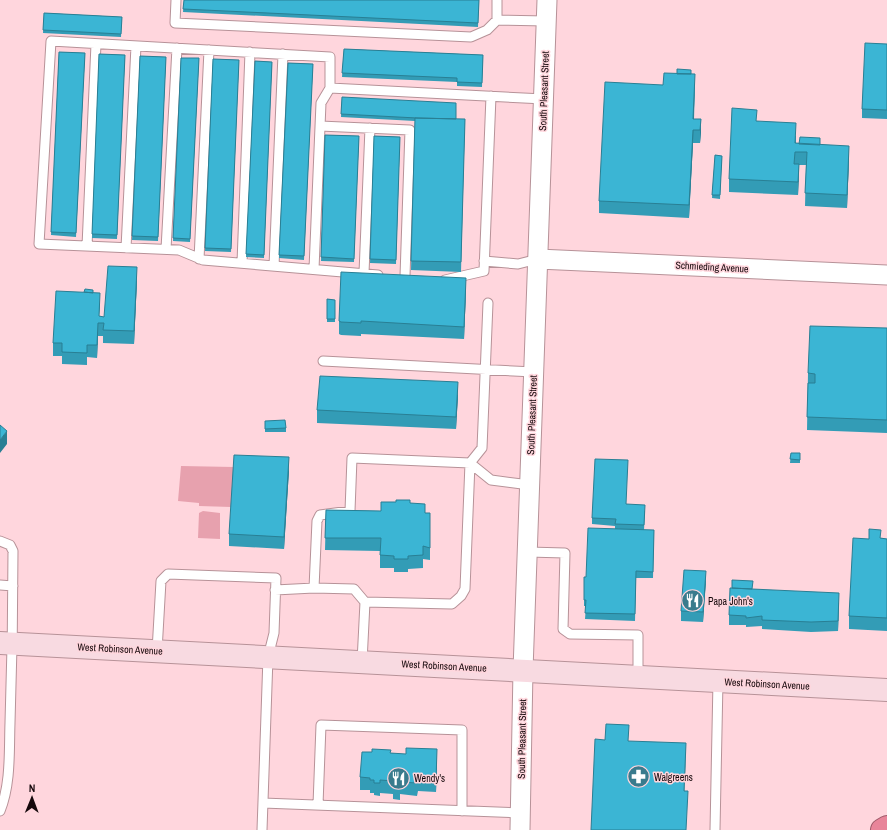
<svg xmlns="http://www.w3.org/2000/svg" width="887" height="830" font-family="'Archivo Narrow',sans-serif">
  <style>
    .green { fill: #e7a1ae }
    .lines { fill: none; stroke-linecap: round; stroke-linejoin: round }
    .lane-casing { stroke: #b79298; stroke-width: 11 }
    .street-casing { stroke: #b79298; stroke-width: 21 }
    .secondary-casing { stroke: #b79298; stroke-width: 24 }
    .highway-casing { stroke: #9e5968; stroke-width: 24 }
    .lane { stroke: #fff; stroke-width: 9 }
    .street { stroke: #fff; stroke-width: 19 }
    .secondary { stroke: #f8dae1; stroke-width: 22 }
    .highway { stroke: #e8859a; stroke-width: 22 }
    .wall { fill: #339cb6 }
    .shaded-wall { fill: #297f94 }
    .building { fill: #3bb5d4; stroke: #297f94 }
    .labels { text-anchor: middle; dominant-baseline: central; stroke-width: 3; stroke-linejoin: round; paint-order: stroke }
    .street-label { font-size: 10px; fill: #15080b; stroke: #ffd6dd }
    .poi-label { font-size: 10px; fill: #15080b; stroke: #ffd6dd; text-anchor: start }
  </style>
  <rect width="100%" height="100%" fill="#ffd6dd"/>
  <path class="green" d="M181,466L234,467L231,507L199,506V503L178,501Z
    M203,511L220,513V539L198,538L199,513Z"/>
  <g class="lines">
    <defs>
      <path id="lane" d="M176,0L175,23L471,37L487,30L497,20L546,21
        M497,20V0
        M320,126L410,130L405,276
        M87,246L96,44
        M126,248L136,46
        M166,249L177,48
        M199,259L209,50
        M484,261L518,264L538,259
        M242,263L250,52
        M274,266L283,54
        M314,269L321,103L330,88
        M364,273L370,128
        M378,275L203,260L179,250L39,244L51,41L330,57V88L544,99
        M445,280L484,271L491,96
        M323,361L534,372
        M0,541L10,545L13,551C13,609 12,666 10,723C9,751 11,784 0,811
        M528,552L565,553L563,629L570,634L638,635V677
        M0,585L13,586
        M314,588L354,589L365,602L452,604L461,596L465,589L470,463L482,448L488,303
        M275,590L314,588L317,521L320,515L350,511L352,458L470,463L491,480L530,485
        M157,651L161,581L168,574L276,578L274,633L268,657L262,830
        M362,662L365,602
        M263,803L521,813
        M318,805L321,725L462,730V811
        M715,830L718,681"/>
      <path id="street" d="M538,259L887,275
        M520,830L523,670L547,0"/>
      <path id="secondary" d="M0,643L887,690"/>
      <path id="highway" d="M882,830L887,827"/>
    </defs>
    <use href="#lane" class="lane-casing"/>
    <use href="#street" class="street-casing"/>
    <use href="#secondary" class="secondary-casing"/>
    <use href="#highway" class="highway-casing"/>
    <use href="#lane" class="lane"/>
    <use href="#street" class="street"/>
    <use href="#secondary" class="secondary"/>
    <use href="#highway" class="highway"/>
  </g>
  <path class="wall" d="M184,0H479L478,27L183,12Z
    M44,13L122,17L121,37L43,33Z
    M887,44V119L862,118V109Z
    M344,49L483,55L482,87L457,86V82L342,77Z
    M59,52L85,53L76,237L51,235Z
    M99,54L125,55L117,239L92,238Z
    M140,56L166,57L158,241L132,240Z
    M181,58H199L190,242L173,241Z
    M213,59L239,60L231,252L205,251Z
    M255,61L272,62L264,258L246,257Z
    M288,63L313,64L304,260L279,258Z
    M691,74L695,87L694,119H701V132L700,143H693L689,218L599,213V201L663,85Z
    M342,97L456,119H465L461,272L411,270L415,121L341,117Z
    M757,121L796,136V143L820,145L849,159L847,208L805,206L806,165H799L798,195L729,192V179Z
    M325,135L359,136L354,262L321,261Z
    M374,136L400,137L396,264L370,263Z
    M715,155L722,156L720,199L712,198Z
    M137,280L134,344L103,343V336H98L97,358L87,357V365L62,364V356H53V343L93,293L100,306L99,316L104,317Z
    M466,290L464,339L361,334V336L341,335L339,334V321Z
    M327,299L335,300V322H327Z
    M887,328V433L807,430L808,373Z
    M458,395L456,429L317,423V410Z
    M265,421L286,428V432H265Z
    M791,453H800V463H790Z
    M289,470L284,549L229,546V534Z
    M410,503L425,513H430V560L423,559V568L408,569V572H394V568H380V551L325,550L326,510L381,511Z
    M626,504L645,511L644,530H654L653,578H636L635,621L585,619L586,606H584V600L586,577L615,529V526L592,524V518Z
    M881,538L887,539V631L849,629V616L869,539Z
    M706,580L703,622L681,621V611Z
    M752,589L839,603L838,631L811,632L762,629V626L746,627V625H729V615Z
    M391,753L437,762L436,792L418,791L417,796L400,794V800L393,799V794L380,793V796L374,795V793H370V790H360V777Z"/>
  <path class="shaded-wall" d="M695,74L693,143L689,218V205Z
    M701,119V132L700,143V130Z
    M849,146V159L847,208V195Z
    M799,164V177L798,195V182Z
    M137,267V280L134,344V331Z
    M466,278V290L464,339V327Z
    M98,323V336L97,358V345Z
    M458,382V395L456,429V417Z
    M7,431V444L0,453V440Z
    M289,457V470L284,549V537Z
    M706,571V580L703,622V612Z
    M839,593V603L838,631V621Z
    M686,743V753L684,800V791Z
    M437,749V762L436,792V780Z"/>
  <path class="building" d="M184,0H479L478,23L183,9Z
    M44,13L122,17L121,34L43,30Z
    M865,43L887,44V110L862,109Z
    M344,49L483,55L482,83L457,82V78L342,73Z
    M59,52L85,53L76,233L51,232Z
    M99,54L125,55L117,235L92,234Z
    M140,56L166,57L158,237L132,236Z
    M181,58H199L190,239L173,238Z
    M213,59L239,60L231,249L205,248Z
    M255,61L272,62L264,255L246,254Z
    M288,63L313,64L304,256L279,255Z
    M677,69L691,70V74H677Z
    M664,73L695,74L693,119H701L700,130H693L689,205L599,201L605,82L663,85Z
    M342,97L456,103V119L417,118L341,114Z
    M732,108L757,110L756,121L796,123L795,143L849,146L847,195L805,193L807,152H795L794,164H799L798,182L729,179Z
    M415,118L465,119L461,262L411,261Z
    M325,135L359,136L354,259L321,257Z
    M374,136L400,137L396,260L370,259Z
    M800,137L820,138V145L799,144Z
    M715,155L722,156L720,195H712Z
    M108,266L137,267L134,331L103,330L104,323H98L97,345H87V353L62,352V343H53L56,291L100,293L99,316L104,317Z
    M341,272L466,278L464,327L361,321V323L341,322L339,321Z
    M85,289L93,290V293L84,292Z
    M327,299L335,300V319H327Z
    M810,326L887,328V420L807,417L808,383H815V374L808,373Z
    M320,376L458,382L456,417L317,410Z
    M285,420L286,428L265,429V421Z
    M0,425L7,431L0,440Z
    M791,453H800V460L790,459Z
    M234,455L289,457L284,537L229,534Z
    M595,459L628,460L626,504L645,505L644,525L615,524L616,519L592,518Z
    M396,500H410V503L425,504V513H430V548L423,546V555L408,556V559H394V556L380,555L381,538H325L326,510L381,511V502H396Z
    M588,528L654,530L653,572L636,571L635,614L585,613L586,600H584V577H586Z
    M869,529L881,530L880,538L887,539V618L849,616L853,538L869,539Z
    M684,570L706,571L703,612L681,611Z
    M732,580L753,581L752,589L732,588Z
    M730,588L839,593L838,621L811,622L762,620V616L746,618V616L729,615Z
    M606,724L629,725L628,741L686,743L684,791H688L686,830H591L595,739L605,740Z
    M406,748L437,749L436,780L418,779L417,783L400,782V787H393L394,781L380,780V783H374V780H370V778L360,777L362,752H372V749L391,750L390,753L406,754Z"/>
  <defs>
    <symbol id="restaurant-disc" viewBox="-11 -11 22 22"><circle r="9.5" fill="#397b8d" stroke="#ffd6dd"/><path d="M-5-6h1v4h1v-4h1v4h1v-4h1v5L-1.5 .5V6h-2V.5L-5-1ZM5-6V6H3V1.5H1.5Q1.5-4 5-6Z" fill="#fff"/></symbol>
    <symbol id="pharmacy-disc" viewBox="-11 -11 22 22"><circle r="9.5" fill="#397b8d" stroke="#ffd6dd"/><path d="M-2-6h4v4h4v4h-4v4h-4v-4h-4v-4h4Z" fill="#fff"/></symbol>
  </defs>
  <g fill-rule="evenodd">
    <use href="#restaurant-disc" x="680" y="588" width="25" height="25"/>
    <use href="#pharmacy-disc" x="626" y="764" width="25" height="25"/>
    <use href="#restaurant-disc" x="386" y="766" width="25" height="25"/>
  </g>
  <g class="labels">
    <g class="street-label">
      <text transform="translate(544 91) rotate(-88)">South Pleasant Street</text>
      <text transform="translate(712 267) rotate(3)">Schmieding Avenue</text>
      <text transform="translate(532 415) rotate(-88)">South Pleasant Street</text>
      <text transform="translate(120 649) rotate(3)">West Robinson Avenue</text>
      <text transform="translate(444 666) rotate(3)">West Robinson Avenue</text>
      <text transform="translate(767 684) rotate(3)">West Robinson Avenue</text>
      <text transform="translate(522 739) rotate(-89)">South Pleasant Street</text>
    </g>
    <g class="poi-label">
      <text x="708" y="601">Papa John's</text>
      <text x="654" y="777">Walgreens</text>
      <text x="414" y="778">Wendy's</text>
    </g>
  </g>
  <g transform="translate(32 798) rotate(1)" stroke="#ffd6dd" stroke-width="3" paint-order="stroke">
  <path d="M0-3L7 15L0 10L-7 15Z" fill="#15080b"/>
  <text y="-6" font-size="11" font-weight="bold" text-anchor="middle" fill="#15080b">N</text>
  </g>
</svg>
